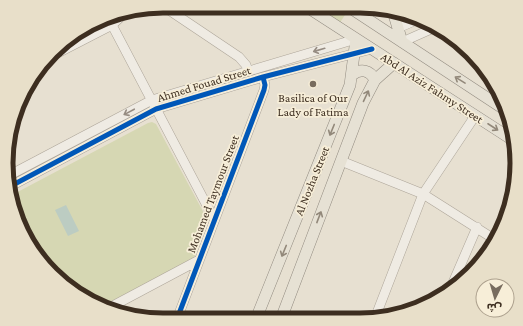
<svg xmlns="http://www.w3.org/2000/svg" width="523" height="326" font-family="'Crimson Pro','Noto Sans Arabic',serif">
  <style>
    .green { fill: #d6d7b3 }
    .water { fill: #bcccc2 }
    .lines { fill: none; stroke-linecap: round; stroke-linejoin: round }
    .minor-casing { stroke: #ada599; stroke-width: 10 }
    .major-casing { stroke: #928b80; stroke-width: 12 }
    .minor { stroke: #efebe3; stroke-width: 9 }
    .major { stroke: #e6e1d4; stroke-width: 11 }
    .cycleway-casing { stroke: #f7eed8; stroke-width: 8 }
    .cycleway { stroke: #0057b8; stroke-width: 5 }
    .oneway { stroke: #968c82 }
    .oneway2 { stroke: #92887a }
    .poi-dot { fill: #786c5e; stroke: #f7eed8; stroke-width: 1.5 }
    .labels { text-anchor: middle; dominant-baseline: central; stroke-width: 3.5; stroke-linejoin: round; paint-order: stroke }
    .street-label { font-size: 12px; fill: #3d2e20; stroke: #f7eed8 }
    .poi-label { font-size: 12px; fill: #3d2e20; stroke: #f7eed8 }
    .rim { fill: none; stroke: #3d2e20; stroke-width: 5 }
  </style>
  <rect width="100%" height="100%" fill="#e7e0d1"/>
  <path class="green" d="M313,7H340L347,12L339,24Z
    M152,122L156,124L206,217V225L194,258L101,307L67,287L33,250L11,204L10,196L148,123Z"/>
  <path class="water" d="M66,205L79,231L68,236L55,210Z"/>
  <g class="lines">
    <defs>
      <path id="minor" d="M163,6L239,57L246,65L248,71
        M112,25L214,219
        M398,28L421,18
        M402,42L436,27
        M48,58L112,25L126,12
        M341,161L423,194L494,239
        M8,176L152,100L356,39
        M9,187L156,109L263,77L372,49
        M452,285L477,227
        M107,309L199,260
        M375,318L423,194L475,116
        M177,319L264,90L265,85L263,77"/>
      <path id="major" d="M307,7L516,142
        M349,7L504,109
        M379,7L384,8
        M393,11L402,42
        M363,16L371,7
        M352,75C361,68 370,70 375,80
        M256,319L350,85L356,39
        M281,319L363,103L375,80L394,63"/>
    </defs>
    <use href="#minor" class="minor-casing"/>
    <use href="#major" class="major-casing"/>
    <use href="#minor" class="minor"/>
    <use href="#major" class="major"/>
    <defs>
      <path id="cycleway" d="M9,187L156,109L263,77L372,49
        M177,319L264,90L265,85L263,77"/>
    </defs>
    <use href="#cycleway" class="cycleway-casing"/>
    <use href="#cycleway" class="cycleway"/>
  </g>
  <defs><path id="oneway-shaft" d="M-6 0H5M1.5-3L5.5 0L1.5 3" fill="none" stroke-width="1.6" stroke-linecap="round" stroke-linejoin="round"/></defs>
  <g class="oneway">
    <use href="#oneway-shaft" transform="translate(319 50) rotate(164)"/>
    <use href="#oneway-shaft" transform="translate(129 112) rotate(152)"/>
  </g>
  <g class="oneway2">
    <use href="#oneway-shaft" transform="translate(460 80) rotate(-148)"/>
    <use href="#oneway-shaft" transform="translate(366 96) rotate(-65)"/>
    <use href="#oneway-shaft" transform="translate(493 127) rotate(33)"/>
    <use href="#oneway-shaft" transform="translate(332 130) rotate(112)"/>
    <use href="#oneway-shaft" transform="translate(319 217) rotate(-69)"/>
    <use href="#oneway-shaft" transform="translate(284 251) rotate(112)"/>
  </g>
  <circle class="poi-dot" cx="313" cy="84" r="4"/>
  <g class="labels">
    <g class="street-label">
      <text transform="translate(204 84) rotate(-17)">Ahmed Fouad Street</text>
      <text transform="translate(432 88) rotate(33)">Abd Al Aziz Fahmy Street</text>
      <text transform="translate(312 181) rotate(-68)">Al Nozha Street</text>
      <text transform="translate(213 194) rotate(-69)">Mohamed Taymour Street</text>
    </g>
    <g class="poi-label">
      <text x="313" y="98">Basilica of Our<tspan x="313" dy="14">Lady of Fatima</tspan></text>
    </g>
  </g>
  <path d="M0 0H523V326H0ZM163 13H360A150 150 0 0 1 510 163V163A150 150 0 0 1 360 313H163A150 150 0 0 1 13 163V163A150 150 0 0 1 163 13Z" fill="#e8dfc9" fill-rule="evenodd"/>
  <path class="rim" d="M163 13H360A150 150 0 0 1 510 163V163A150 150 0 0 1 360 313H163A150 150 0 0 1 13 163V163A150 150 0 0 1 163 13Z"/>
  <g transform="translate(495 298) rotate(185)"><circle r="19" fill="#f7eed8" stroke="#ada18e"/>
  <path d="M0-3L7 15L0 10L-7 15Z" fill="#786c5e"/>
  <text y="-6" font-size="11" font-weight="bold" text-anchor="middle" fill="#3d2e20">ش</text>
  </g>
</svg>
